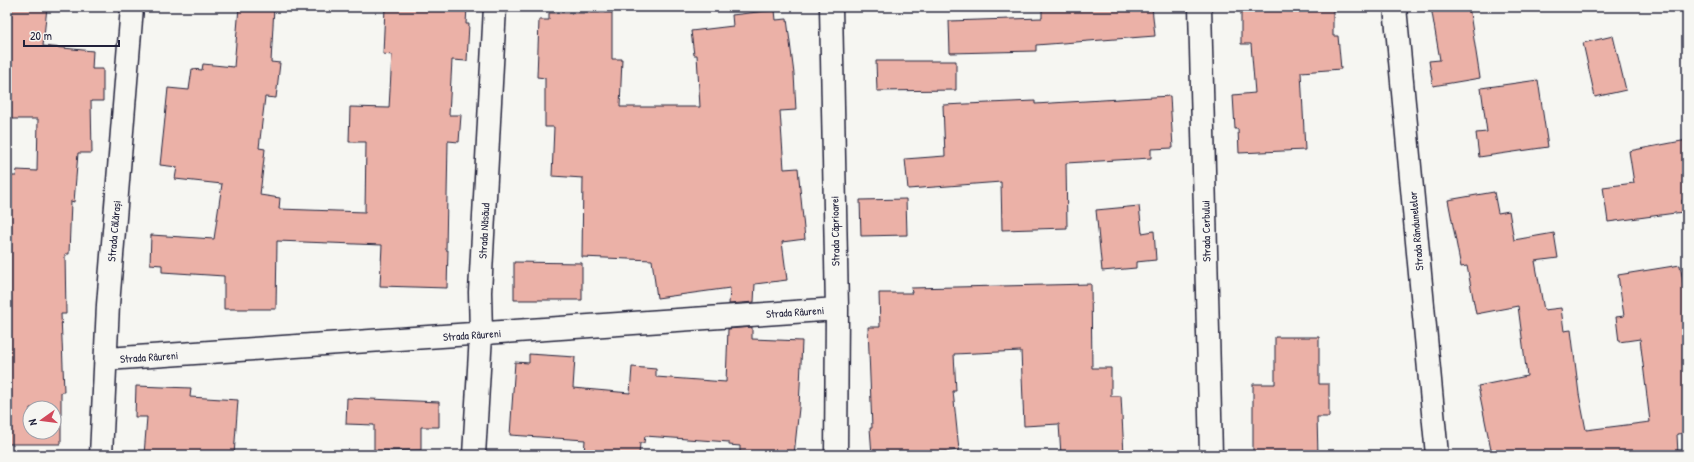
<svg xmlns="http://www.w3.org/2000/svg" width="1694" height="462" font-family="'Patrick Hand',sans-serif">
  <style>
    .building { fill: #ebb1a7; stroke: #22223b; fill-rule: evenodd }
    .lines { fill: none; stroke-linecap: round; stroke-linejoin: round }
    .minor-casing { stroke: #22223b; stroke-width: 25 }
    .minor { stroke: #f6f6f2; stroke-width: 22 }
    .labels { text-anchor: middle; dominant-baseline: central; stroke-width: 3; stroke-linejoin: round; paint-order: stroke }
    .street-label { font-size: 11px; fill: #22223b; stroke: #f6f6f2 }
  </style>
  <rect width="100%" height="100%" fill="#f6f6f2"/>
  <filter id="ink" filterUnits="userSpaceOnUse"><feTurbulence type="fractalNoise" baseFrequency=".025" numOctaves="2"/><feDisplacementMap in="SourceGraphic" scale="8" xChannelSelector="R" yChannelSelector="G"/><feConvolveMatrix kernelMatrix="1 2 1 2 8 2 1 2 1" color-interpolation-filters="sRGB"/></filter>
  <g filter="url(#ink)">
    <path class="building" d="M11,7H47L43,46L93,51L92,69H103V101H91L92,153H78L74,202L71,201L69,254H65L66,314H61L64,392H61V444H7V176H16L17,170L37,171L38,119H8ZM30,408H54V432H30Z
      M239,7H274L271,62L280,63L276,98L265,97L259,148L265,149L260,195L280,198L279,209L365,212L366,142H349L350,107L389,108L392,55L383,54L385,7H467L466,24H469L467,61L452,60L449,115H461L459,142L448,141L446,250H448L447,288L380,286L382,245L277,241L276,309H224V276L162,272V265L150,264L151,235L214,239L222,184L175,179L177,167L160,165L164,128L168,88L189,90L192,69L202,70L203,64L234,67Z
      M1042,7H1152L1155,36L1036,45V51L950,53L949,21L1042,18Z
      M1241,7H1333V36H1338L1341,69L1301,72L1305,150L1239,153L1238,129H1235L1233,95L1255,93L1251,44H1241Z
      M1431,7H1469L1480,78L1433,86L1429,61L1440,60Z
      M775,10L776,20L787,19L794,74L796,110L780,111L784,169L798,168L805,239L782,242L787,280L755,284L754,302L729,304L730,288L657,298L652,260L582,257L583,178L552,176L554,127H545V78L537,77L539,20H549V13H612V59H622L620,107H700L697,55H694L691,31L733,26L732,15Z
      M1613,36L1626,90L1595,97L1583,43Z
      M876,61H956V90L877,91Z
      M1538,80L1548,147L1479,157L1476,133L1487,132L1481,88Z
      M1170,96L1173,148L1151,149V158L1066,163L1067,228L1002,230L1001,182L908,189L905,159L945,156L943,105L1035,101V104Z
      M1687,140V197L1682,200L1683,212L1608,222L1603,187L1634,183L1629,151Z
      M1494,192L1498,213L1509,211L1514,240L1554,233L1558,258L1535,261L1544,310L1561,308L1564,331L1571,330L1579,394L1586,430L1650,422L1640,339L1619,342L1616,317L1624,316L1618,275L1680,265L1687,304V433L1677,434L1678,455H1492L1478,386L1527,376L1518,306L1476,314L1467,266L1461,267L1448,200Z
      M906,199L907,235L861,236L860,200Z
      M1139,206L1142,233L1154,231L1156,260L1136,262V268L1102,271L1096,210Z
      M514,262L582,263V300H514Z
      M1091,284L1092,368H1111V396H1121L1124,455H1061L1059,424L1024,426L1021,351L954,354L956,391H953L959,450L913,455H872L870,428H872L868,327H880L879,293H912L911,288Z
      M752,327V339L802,341L799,408L794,455H740V446L729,445V442L645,436L644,443H640L639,455H584L585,440L510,435L515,362L529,363V354L575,357L573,388L630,393L632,367L656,369V377L726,382L728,329Z
      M1275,337H1319V384H1329V417H1317L1318,455H1253V384H1275Z
      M136,386L191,388L190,397L238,400L234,455H144L147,417H135Z
      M347,398L439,402V427H421V450L374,451V425L346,424Z"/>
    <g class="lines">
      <defs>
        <path id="minor" d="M831,7L837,309L836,455
          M1200,7L1211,455
          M1395,7L1437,455
          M107,359L837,309
          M101,455L108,305L132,7
          M474,455L481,335L480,292L495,7"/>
      </defs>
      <use href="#minor" class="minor-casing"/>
      <use href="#minor" class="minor"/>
    </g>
  </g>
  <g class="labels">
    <g class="street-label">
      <text transform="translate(114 231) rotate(-85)">Strada Călărași</text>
      <text transform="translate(484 231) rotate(-87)">Strada Năsăud</text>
      <text transform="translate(835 231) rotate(-91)">Strada Căprioarei</text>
      <text transform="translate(1206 231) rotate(-91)">Strada Cerbului</text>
      <text transform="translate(1416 231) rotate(-95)">Strada Rândunelelor</text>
      <text transform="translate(795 312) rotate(-4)">Strada Râureni</text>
      <text transform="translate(472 335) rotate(-4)">Strada Râureni</text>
      <text transform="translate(149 357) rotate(-4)">Strada Râureni</text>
    </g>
  </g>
  <rect width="1694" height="462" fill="none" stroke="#f6f6f2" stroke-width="24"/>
  <rect x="12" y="12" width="1670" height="438" fill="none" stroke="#22223b" stroke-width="1.5" filter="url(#ink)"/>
  <g transform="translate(42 420) rotate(256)"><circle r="19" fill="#f6f6f2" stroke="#a1a1a9"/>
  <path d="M0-3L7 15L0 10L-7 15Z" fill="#d1495b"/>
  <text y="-6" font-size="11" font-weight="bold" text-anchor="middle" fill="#22223b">N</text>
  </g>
  <path d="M24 40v6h95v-6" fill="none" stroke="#22223b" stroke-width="2"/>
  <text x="30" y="40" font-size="12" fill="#22223b" stroke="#f6f6f2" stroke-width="3" paint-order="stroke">20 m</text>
</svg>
